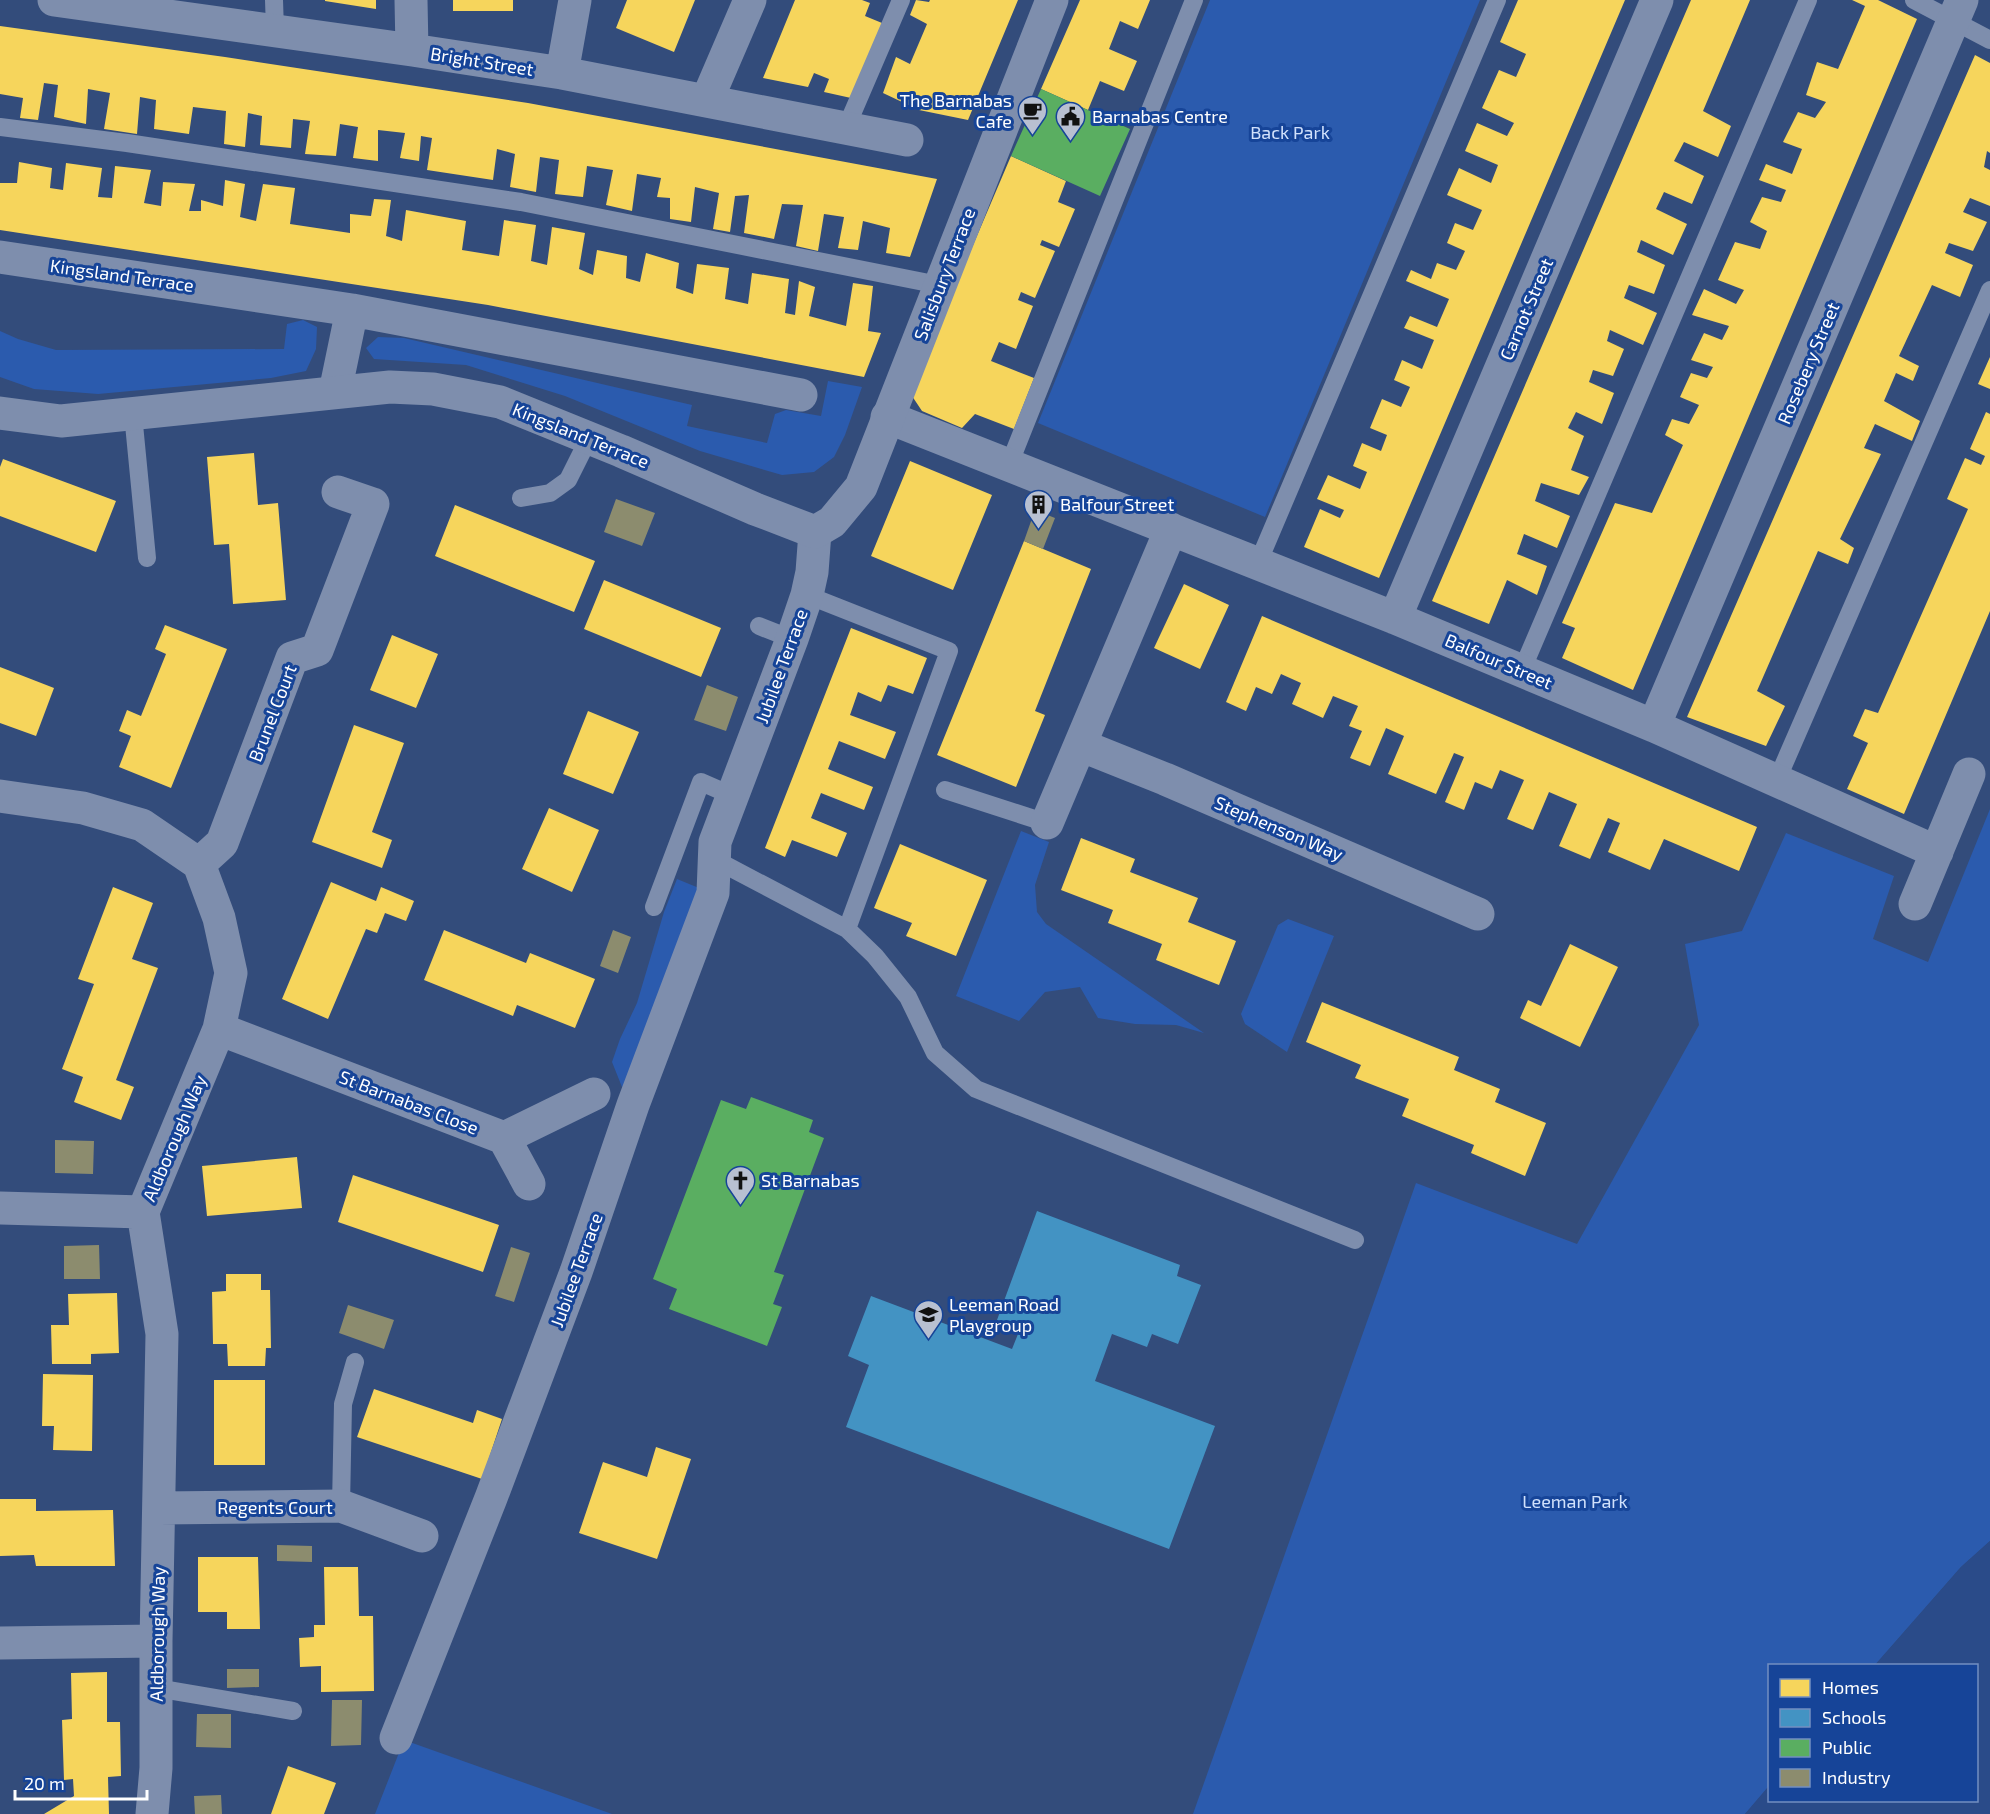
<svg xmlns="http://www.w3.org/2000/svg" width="1990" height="1814" font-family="'Exo 2',sans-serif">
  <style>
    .green { fill: #2b5bae }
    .water { fill: #2a4b89 }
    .homes { fill: #f6d55c }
    .schools { fill: #4393c3 }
    .public { fill: #5aae61 }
    .industry { fill: #8c8c6e }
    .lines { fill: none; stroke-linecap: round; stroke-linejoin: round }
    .service { stroke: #7e8ead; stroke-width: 18 }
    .minor { stroke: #7e8ead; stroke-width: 33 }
    .tertiary { stroke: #7e8ead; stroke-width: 33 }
    .labels { text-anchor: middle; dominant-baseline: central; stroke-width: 6; stroke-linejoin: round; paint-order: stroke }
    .street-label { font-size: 18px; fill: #fff; stroke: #164498 }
    .poi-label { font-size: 18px; fill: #fff; stroke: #164498; text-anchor: start }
    .park-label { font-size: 18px; fill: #d1e1fc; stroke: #164498 }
  </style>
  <rect width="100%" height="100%" fill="#334c7b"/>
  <path class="green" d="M1210,0H1480L1265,517L1038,423Z
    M303,320L317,327L316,349L306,371L271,378L98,394L34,389L0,377V331L18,339L56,350L284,349L287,324Z
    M378,337L404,338L692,405L687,426L767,443L775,414L786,410L821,416L828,381L862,387L845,435L834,457L814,472L782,475L700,451L565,396L466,365L374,359L366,348Z
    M1990,809V1541L1961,1567L1875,1665L1770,1666L1769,1786L1745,1814H1193L1416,1183L1577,1244L1699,1025L1685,944L1742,931L1786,833L1894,876L1873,939L1928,962Z
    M1021,831L1049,842L1035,885L1037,912L1046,924L1204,1033L1176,1025L1135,1024L1098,1018L1080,987L1045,992L1019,1021L956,996Z
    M677,879L699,888L624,1092L612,1062L620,1039L637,1003L664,912Z
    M1288,919L1334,936L1287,1052L1245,1024L1241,1014L1278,925Z
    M404,1740L612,1814H375Z"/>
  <path class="water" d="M1990,1541V1814H1745L1769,1786L1770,1800H1976V1666L1875,1665L1961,1567Z"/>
  <path class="homes" d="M325,0H376V9L325,1Z
    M453,0H513V11H453Z
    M627,0H695L674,52L616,28Z
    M795,0H862L870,3L865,16L882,23L851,98L824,92L829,79L814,73L808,87L763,78Z
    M916,0L929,2L930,0H1018L968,120L919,110L883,93L896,57L910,64L927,24L910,15Z
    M1080,0H1150L1138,29L1120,21L1109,49L1137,61L1124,91L1100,81L1088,110L1041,89Z
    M1518,0H1625L1379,578L1304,547L1320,509L1340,518L1344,510L1317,499L1328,475L1360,489L1367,472L1353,466L1362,443L1381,451L1387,435L1370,428L1382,399L1401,407L1410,387L1394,380L1402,360L1422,369L1434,340L1404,328L1410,316L1437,327L1449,299L1406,281L1411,270L1431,279L1437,263L1456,270L1465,251L1447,243L1455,223L1473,230L1482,210L1447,195L1459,168L1491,183L1498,165L1465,151L1477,123L1507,136L1514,123L1482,108L1499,70L1516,77L1526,54L1500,42Z
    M1691,0H1750L1703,111L1731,126L1718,157L1684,142L1674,161L1704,176L1692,204L1664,192L1656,209L1687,224L1673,255L1641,240L1637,252L1665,265L1654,294L1629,285L1624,298L1657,313L1643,345L1610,330L1607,341L1624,349L1613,376L1593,370L1589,382L1614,393L1602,424L1576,412L1568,428L1584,436L1571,470L1589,477L1579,495L1541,483L1535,501L1570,516L1557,548L1524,534L1517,554L1547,566L1537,595L1507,580L1489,624L1432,601Z
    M1852,0H1878L1917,19L1633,690L1562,658L1575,628L1562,623L1615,503L1652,513L1683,445L1665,435L1672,419L1689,424L1699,405L1680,397L1691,373L1707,378L1713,367L1691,360L1704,333L1722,340L1729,326L1692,315L1704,289L1736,304L1744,290L1718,280L1735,242L1760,249L1767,231L1750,222L1762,197L1781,202L1786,190L1759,180L1766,164L1792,174L1802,149L1783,142L1798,112L1815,118L1826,102L1806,95L1817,62L1838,69L1865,6Z
    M0,26L225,57L528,103L937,179L910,257L886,253L890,228L863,221L858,250L838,248L844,217L824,214L818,251L796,246L803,205L782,204L774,239L744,233L749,195L735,196L730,232L713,229L719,193L695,187L691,222L670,219V198L657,197L661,178L637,174L632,211L606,205L613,170L587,166L583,197L555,194L559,160L540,157L536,192L510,187L515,154L497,149L493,180L427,170L432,138L421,136L419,161L400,158L405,133L378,130V161L353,158L358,127L340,124L336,156L305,154L310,121L293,119L291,148L260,145L262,116L248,113L245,147L224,144L226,111L193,107L189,134L154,129L156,100L140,97L137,134L104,129L110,93L88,89L86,124L54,117L58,85L44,83L38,120L20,118L23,98L0,94Z
    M1975,55L1990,63V153L1987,151L1984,167L1990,170V206L1970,198L1963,212L1987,222L1973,251L1949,243L1945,253L1973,265L1960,297L1932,285L1899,356L1919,366L1913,381L1896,373L1884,401L1920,421L1912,441L1875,424L1864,448L1881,454L1840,539L1854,548L1848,564L1818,551L1757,691L1785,706L1766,746L1687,717Z
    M1011,156L1066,181L1058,202L1075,209L1059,247L1042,240L1040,245L1055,251L1035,298L1021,292L1018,300L1033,306L1016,349L999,342L991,361L1034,378L1014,429L975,414L962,428L922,411L910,393Z
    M19,162L52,168L50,188L63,190L66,163L102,168L98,197L112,198L115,166L151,170L144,203L161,206L163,182L195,184L189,211H201V200L223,206L225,180L245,184L240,217L256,221L263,184L295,188L290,224L350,233V214L371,216L374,199L391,200L386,236L402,241L406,210L466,221L462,250L499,256L504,220L536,225L531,261L547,265L552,227L585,233L579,269L593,275L597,250L627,256L626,278L640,282L646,253L679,263L676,288L693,294L697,264L729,268L725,299L748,304L752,273L789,279L785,313L795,315L799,281L815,287L809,316L846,326L853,283L873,286L868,331L881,333L864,377L488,305L0,230V183H17Z
    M1990,357V389L1978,384Z
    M1986,412L1990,414V611L1904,814L1847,789L1868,743L1853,736L1865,709L1878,713L1968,509L1947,499L1965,458L1981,465L1985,456L1970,449Z
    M254,453L258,505L278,503L286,600L233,604L229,544L214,545L207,457Z
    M3,459L116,501L96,552L0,516V467Z
    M910,461L992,495L953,590L871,556Z
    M455,505L595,561L574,612L435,556Z
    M1024,541L1091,569L1035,711L1045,715L1016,787L937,755Z
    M604,580L721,628L701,677L584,629Z
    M1184,584L1229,605L1200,669L1154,648Z
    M1262,616L1757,827L1739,871L1664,839L1650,870L1608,852L1620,823L1608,818L1590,859L1559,846L1577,804L1549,792L1533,830L1507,819L1524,780L1500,770L1492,789L1475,782L1464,810L1445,802L1464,757L1454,753L1436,794L1388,774L1404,736L1386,728L1370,766L1350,758L1362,731L1349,726L1358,706L1333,696L1323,718L1292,704L1301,683L1281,674L1272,694L1256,687L1246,711L1226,702Z
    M165,625L227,649L171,788L119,767L131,736L119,731L127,710L141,716L166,654L155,649Z
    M851,628L927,658L913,694L888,685L881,702L858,692L850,715L896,732L885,759L839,741L828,769L873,787L864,810L821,793L811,818L847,833L837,857L792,840L785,857L765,848Z
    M392,635L438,654L416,708L370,690Z
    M0,667L54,688L36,736L0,723Z
    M588,711L639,732L613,794L563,774Z
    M354,725L404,743L372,832L392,840L382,868L312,842Z
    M549,808L599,830L572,892L522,869Z
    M1081,838L1135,859L1130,872L1198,898L1188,922L1236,941L1219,985L1156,960L1162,944L1108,923L1113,910L1061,890Z
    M900,844L987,880L956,956L906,936L912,923L874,908Z
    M331,882L376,901L381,887L414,901L406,921L385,913L377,933L366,929L328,1019L282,999Z
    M113,887L153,903L132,959L158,968L116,1080L134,1087L121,1120L74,1102L83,1077L62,1069L94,984L78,979Z
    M444,930L526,963L530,953L595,979L575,1028L517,1005L513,1016L424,980Z
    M1570,944L1618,967L1580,1047L1520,1018L1528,1000L1541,1006Z
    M1322,1002L1459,1057L1454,1070L1500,1089L1495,1102L1546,1123L1525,1176L1471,1153L1474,1145L1402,1116L1409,1099L1355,1078L1361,1065L1306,1042Z
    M297,1157L302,1208L207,1216L202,1166Z
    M353,1175L499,1225L483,1272L338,1222Z
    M226,1274H261V1290H270L271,1348H266L265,1366H228L227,1344H213L212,1292L226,1291Z
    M117,1293L119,1353L91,1354V1364H52L51,1325H69L68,1294Z
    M43,1374L93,1375L92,1451L53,1450L54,1426H42Z
    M214,1380H265V1465H214Z
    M374,1389L473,1423L477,1410L502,1419L482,1479L357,1437Z
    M656,1447L691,1459L657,1559L579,1533L603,1462L647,1477Z
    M0,1499H36V1511L113,1510L115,1566H36L34,1555L0,1556Z
    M198,1557H258L260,1629H227V1612H198Z
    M324,1567H358L359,1616H373L374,1691L321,1692V1666L300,1667L299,1638L314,1637V1625H325Z
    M107,1672V1722H120L121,1776L108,1777L109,1814H44L74,1796L73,1779L64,1780L62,1720L72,1719L71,1673Z
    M288,1766L336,1783L324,1814H271Z"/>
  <path class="schools" d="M1037,1211L1180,1265L1177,1276L1201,1285L1178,1344L1152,1334L1147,1347L1112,1334L1095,1381L1215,1426L1169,1549L846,1427L869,1365L848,1356L871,1296L1012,1349L1020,1329L997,1320Z"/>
  <path class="public" d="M1041,89L1130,129L1100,196L1011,156Z
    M751,1097L813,1120L809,1132L824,1138L774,1272L784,1275L773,1304L782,1307L767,1346L669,1309L677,1289L653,1279L721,1100L746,1109Z"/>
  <path class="industry" d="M616,499L655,513L642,546L604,532Z
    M1035,510L1055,518L1043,549L1024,541Z
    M707,685L738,697L726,731L694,720Z
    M613,930L631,937L618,973L600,966Z
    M55,1140L94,1141L93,1174L55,1173Z
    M99,1245L100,1279H64V1246Z
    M511,1247L530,1253L514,1302L495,1296Z
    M348,1305L394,1320L384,1349L339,1333Z
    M277,1545L312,1546V1562L277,1561Z
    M227,1669H259V1687L227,1688Z
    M332,1700H362L361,1745L331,1746Z
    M197,1714H231V1748L196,1747Z
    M221,1795L222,1814H195L194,1796Z"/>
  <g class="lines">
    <path class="service" d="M274,0L275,30
      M1914,0L1990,40
      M0,127L127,143L521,202L939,285
      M846,128L901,0
      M133,414L147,558
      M1009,465L1194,0
      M521,498L550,493L568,480L589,438
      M1258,563L1497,0
      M807,595L949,651L847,929
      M759,626L792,639
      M1522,670L1808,0
      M1777,780L1990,290
      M945,790L1047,823
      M714,859L847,929L875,956L908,997L935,1053L976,1089L1355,1240
      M654,907L701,782L733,796
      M341,1506L343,1404L355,1362
      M156,1688L293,1711"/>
    <path class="minor" d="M54,0L412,50L562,73L907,140
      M411,0L412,50
      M562,73L575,0
      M707,100L750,0
      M0,257L352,310L801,395
      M335,392L352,310
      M887,417L1395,618L1654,726L1937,852
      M1395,618L1657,0
      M1654,726L1962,0
      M1080,745L1165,779L1478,914
      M0,796L83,808L142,825L199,864L219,918L231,973L219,1029L143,1212L162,1334L156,1641V1768L152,1814
      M1047,823L1171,529
      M199,864L222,843L292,658L317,650L373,504L338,492
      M1915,904L1969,774
      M219,1029L504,1138L594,1094
      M504,1138L529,1184
      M0,1208L143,1212
      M159,1508L341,1506L422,1536
      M0,1643L156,1641
      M396,1738L491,1498L576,1272L633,1105L713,893L715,842L792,639L807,595L812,572L815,532"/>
    <path class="tertiary" d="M0,413L61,421L390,387L433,389L500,402L621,451L755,509L815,532L832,522L861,487L1052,0"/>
  </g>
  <defs>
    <symbol id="cafe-pin" viewBox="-11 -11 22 30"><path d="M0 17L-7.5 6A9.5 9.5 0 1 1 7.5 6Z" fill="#b8c0d1" stroke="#164498"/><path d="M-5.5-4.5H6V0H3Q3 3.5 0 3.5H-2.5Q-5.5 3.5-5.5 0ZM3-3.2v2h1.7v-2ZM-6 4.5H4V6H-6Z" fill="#111"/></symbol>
    <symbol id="civic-pin" viewBox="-11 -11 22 30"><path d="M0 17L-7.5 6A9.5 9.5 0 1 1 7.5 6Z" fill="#b8c0d1" stroke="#164498"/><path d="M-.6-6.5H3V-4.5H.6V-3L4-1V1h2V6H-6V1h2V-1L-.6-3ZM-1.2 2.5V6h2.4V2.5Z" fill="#111"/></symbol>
    <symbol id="building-pin" viewBox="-11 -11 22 30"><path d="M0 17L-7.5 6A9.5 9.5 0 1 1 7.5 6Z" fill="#b8c0d1" stroke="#164498"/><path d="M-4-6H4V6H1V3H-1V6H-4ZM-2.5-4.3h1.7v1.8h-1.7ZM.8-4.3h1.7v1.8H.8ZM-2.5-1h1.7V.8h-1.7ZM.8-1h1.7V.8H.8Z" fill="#111"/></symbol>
    <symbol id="church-pin" viewBox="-11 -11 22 30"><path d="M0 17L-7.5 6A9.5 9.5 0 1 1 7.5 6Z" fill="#b8c0d1" stroke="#164498"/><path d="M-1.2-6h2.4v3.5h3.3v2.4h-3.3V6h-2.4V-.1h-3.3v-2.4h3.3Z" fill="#111"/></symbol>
    <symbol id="school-pin" viewBox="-11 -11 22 30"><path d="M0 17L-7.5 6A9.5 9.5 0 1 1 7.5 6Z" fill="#b8c0d1" stroke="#164498"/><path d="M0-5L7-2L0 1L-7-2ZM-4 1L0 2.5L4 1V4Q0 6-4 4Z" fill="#111"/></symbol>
  </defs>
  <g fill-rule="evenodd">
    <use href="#cafe-pin" x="1016" y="94" width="33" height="45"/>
    <use href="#civic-pin" x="1054" y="100" width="33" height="45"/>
    <use href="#building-pin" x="1022" y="488" width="33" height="45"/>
    <use href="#church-pin" x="724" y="1164" width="33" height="45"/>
    <use href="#school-pin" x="912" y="1298" width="33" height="45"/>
  </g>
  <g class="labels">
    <g class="street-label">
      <text transform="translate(482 61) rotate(9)">Bright Street</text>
      <text transform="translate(944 274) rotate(-69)">Salisbury Terrace</text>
      <text transform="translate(122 275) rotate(8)">Kingsland Terrace</text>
      <text transform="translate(1526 309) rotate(-67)">Carnot Street</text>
      <text transform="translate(1808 363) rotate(-67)">Rosebery Street</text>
      <text transform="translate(581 435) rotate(22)">Kingsland Terrace</text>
      <text transform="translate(1499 661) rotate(23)">Balfour Street</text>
      <text transform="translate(781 666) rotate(-70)">Jubilee Terrace</text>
      <text transform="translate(272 713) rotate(-69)">Brunel Court</text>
      <text transform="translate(1279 828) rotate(23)">Stephenson Way</text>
      <text transform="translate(409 1102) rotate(21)">St Barnabas Close</text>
      <text transform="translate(174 1138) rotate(-67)">Aldborough Way</text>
      <text transform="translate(576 1270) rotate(-70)">Jubilee Terrace</text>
      <text x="275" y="1507">Regents Court</text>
      <text transform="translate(157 1634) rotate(-89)">Aldborough Way</text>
    </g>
    <g class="poi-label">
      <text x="1012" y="100" text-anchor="end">The Barnabas<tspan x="1012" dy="21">Cafe</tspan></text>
      <text x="1092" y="116">Barnabas Centre</text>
      <text x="1060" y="504">Balfour Street</text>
      <text x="761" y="1180">St Barnabas</text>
      <text x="949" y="1304">Leeman Road<tspan x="949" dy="21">Playgroup</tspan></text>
    </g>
    <g class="park-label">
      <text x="1290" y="132">Back Park</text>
      <text x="1575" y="1501">Leeman Park</text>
    </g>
  </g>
  <rect x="1768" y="1664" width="210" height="138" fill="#164498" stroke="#738fc1" stroke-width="1.5"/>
  <rect x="1780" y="1679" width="30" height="18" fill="#f6d55c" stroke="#738fc1" stroke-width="1.5"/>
  <text x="1822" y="1694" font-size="18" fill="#ffffff">Homes</text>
  <rect x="1780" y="1709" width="30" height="18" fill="#4393c3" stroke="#738fc1" stroke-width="1.5"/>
  <text x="1822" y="1724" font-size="18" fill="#ffffff">Schools</text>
  <rect x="1780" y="1739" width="30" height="18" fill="#5aae61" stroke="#738fc1" stroke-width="1.5"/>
  <text x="1822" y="1754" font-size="18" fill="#ffffff">Public</text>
  <rect x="1780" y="1769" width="30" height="18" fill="#8c8c6e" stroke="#738fc1" stroke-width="1.5"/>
  <text x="1822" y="1784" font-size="18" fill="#ffffff">Industry</text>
  <path d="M15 1790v9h132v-9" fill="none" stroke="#ffffff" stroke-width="3"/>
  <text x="24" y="1790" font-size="18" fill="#ffffff" stroke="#164498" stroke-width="4.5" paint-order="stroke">20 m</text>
</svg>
